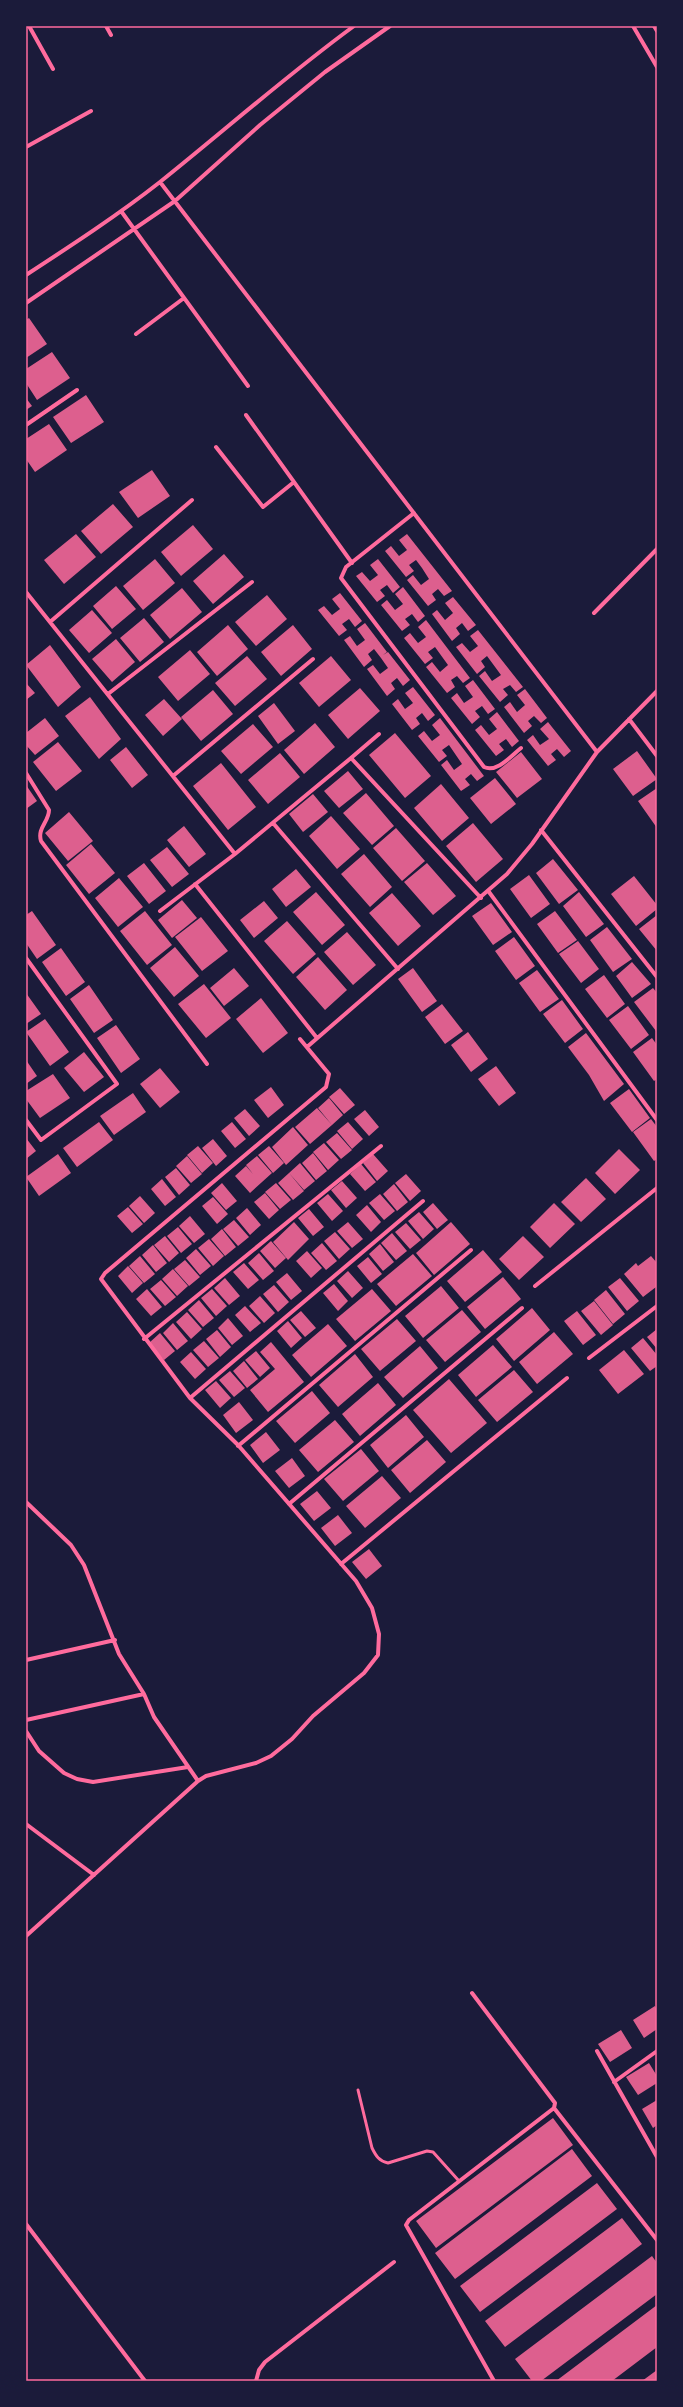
<svg xmlns="http://www.w3.org/2000/svg" width="683" height="2407" font-family="'Public Sans',sans-serif">
  <style>
    .building { fill: #dd5f8e }
    .lines { fill: none; stroke-linecap: round; stroke-linejoin: round }
    .service { stroke: #ff6b9d; stroke-width: 3 }
    .minor { stroke: #ff6b9d; stroke-width: 4 }
    .neatline { fill: none; stroke: #ff6b9d; stroke-width: 1.5 }
  </style>
  <rect width="100%" height="100%" fill="#1b1b3a"/>
  <path class="building" d="M29,318L47,344L26,358V320Z
    M52,352L70,378L37,400L26,383V369Z
    M86,395L104,422L71,443L53,417Z
    M26,398L32,406L26,410Z
    M49,424L67,450L35,472L26,459V439Z
    M152,470L170,496L138,518L119,492Z
    M113,504L133,527L101,554L81,531Z
    M193,525L213,549L181,576L161,552Z
    M76,534L96,557L64,584L44,560Z
    M407,534L452,591L444,596L438,589L432,594L436,600L428,606L407,580L413,575L421,585L429,579L422,568L416,560L409,565L414,571L406,577L385,551L391,546L399,556L407,550L399,540Z
    M224,554L244,577L213,604L193,581Z
    M155,559L175,583L143,610L123,586Z
    M378,559L400,587L393,593L387,585L380,590L385,596L377,602L356,576L362,572L370,581L378,575L370,565Z
    M116,586L136,609L112,629L93,606Z
    M403,587L425,616L418,622L412,614L405,619L410,625L402,631L381,605L387,600L395,610L403,604L395,594Z
    M182,588L202,612L170,639L150,615Z
    M340,593L362,621L355,627L349,619L342,624L347,630L339,636L318,610L324,606L332,615L340,609L332,599Z
    M267,595L287,619L256,646L235,622Z
    M453,597L476,625L468,631L462,623L456,628L460,634L452,641L432,614L437,610L445,620L453,613L445,603Z
    M92,610L112,633L89,653L69,630Z
    M144,618L164,642L140,662L120,638Z
    M426,620L470,678L463,683L457,676L451,680L455,687L447,693L426,667L432,662L440,672L448,665L435,647L428,652L433,658L425,664L404,638L410,633L418,643L426,637L418,627Z
    M365,623L387,652L383,655L388,652L410,680L403,686L397,678L391,683L395,689L387,696L367,669L373,665L380,674L388,668L381,658L374,649L368,654L372,660L364,667L344,640L350,636L357,646L365,640L357,629Z
    M228,625L248,649L217,676L197,652Z
    M293,625L312,649L281,676L261,652Z
    M478,630L523,687L516,692L510,685L503,689L508,695L500,702L479,676L485,671L492,681L501,675L487,656L481,661L485,667L477,674L456,647L462,643L470,652L478,646L470,636Z
    M116,639L135,662L112,682L92,659Z
    M50,645L81,687L58,707L26,665Z
    M190,650L210,674L178,701L158,677Z
    M247,656L267,679L235,706L215,683Z
    M331,656L351,680L319,707L299,683Z
    M473,680L495,709L488,714L482,706L475,711L480,717L472,724L451,698L457,693L464,703L473,697L465,686Z
    M26,683L35,693L26,700Z
    M413,687L435,715L428,721L422,713L416,718L420,724L412,730L392,704L398,699L405,709L413,703L405,693Z
    M360,688L380,711L348,739L328,715Z
    M525,689L547,718L541,723L534,716L528,721L532,726L524,733L504,707L510,702L517,712L525,705L517,695Z
    M213,690L233,714L201,741L181,717Z
    M90,697L121,739L99,759L65,716Z
    M164,699L182,719L163,736L145,715Z
    M274,703L295,731L278,744L258,716Z
    M497,712L519,741L512,747L506,739L499,744L504,750L496,756L475,730L481,725L489,735L497,729L489,719Z
    M45,718L59,736L35,755L26,745V733Z
    M440,718L484,776L477,781L471,774L465,779L470,785L461,791L441,765L447,760L454,770L462,764L449,745L442,750L447,756L439,762L418,736L424,731L432,741L440,735L432,725Z
    M548,722L571,751L564,757L557,749L551,754L556,760L548,766L527,740L533,735L540,745L549,739L540,729Z
    M315,723L335,747L304,774L284,750Z
    M253,724L273,747L241,774L221,751Z
    M395,733L431,776L405,798L369,755Z
    M58,742L82,771L56,791L33,762Z
    M126,747L148,775L132,788L110,760Z
    M637,751L657,779L633,796L613,769Z
    M521,752L542,779L517,798L496,772Z
    M280,753L300,777L268,804L248,780Z
    M221,763L256,807L228,830L193,786Z
    M348,771L363,789L339,808L324,791Z
    M495,778L516,804L491,824L470,798Z
    M441,784L469,818L442,841L414,808Z
    M26,785L37,801L26,809Z
    M657,788V828L638,801Z
    M366,793L394,826L372,845L343,813Z
    M313,794L328,812L303,832L289,814Z
    M69,812L93,841L68,861L45,833Z
    M331,816L360,849L337,869L309,836Z
    M473,823L503,859L476,882L446,846Z
    M184,826L206,854L189,867L167,840Z
    M396,828L425,861L402,881L373,848Z
    M91,844L115,873L89,894L66,865Z
    M167,847L189,874L172,887L150,860Z
    M364,854L392,887L370,907L341,874Z
    M553,859L578,890L559,904L536,873Z
    M144,863L166,891L149,904L127,876Z
    M427,863L456,896L433,915L404,882Z
    M296,869L311,887L286,907L272,889Z
    M529,875L550,904L531,918L510,889Z
    M634,876L657,905V909L636,926L611,894Z
    M119,878L143,907L118,927L95,898Z
    M316,892L345,925L322,945L293,912Z
    M579,892L604,924L586,937L563,906Z
    M392,893L421,926L398,946L369,913Z
    M182,900L197,918L172,938L158,920Z
    M264,901L278,918L254,938L240,920Z
    M491,903L512,932L493,945L472,916Z
    M32,911L56,945L37,959L26,943V915Z
    M145,911L172,945L147,965L120,931Z
    M555,911L577,940L558,953L537,924Z
    M657,915V951L639,929Z
    M201,917L228,951L202,971L175,937Z
    M287,921L316,954L293,974L264,941Z
    M607,927L632,959L613,972L590,940Z
    M347,932L376,965L353,985L324,952Z
    M514,937L535,966L516,980L495,951Z
    M578,941L599,969L581,983L559,954Z
    M175,947L199,976L174,997L150,968Z
    M61,948L85,982L66,996L42,962Z
    M318,957L347,990L325,1010L296,977Z
    M632,962L651,984L632,998L616,976Z
    M234,968L249,986L224,1006L210,988Z
    M413,968L437,1001L422,1012L398,979Z
    M537,970L559,999L540,1012L519,983Z
    M604,975L625,1004L607,1018L585,989Z
    M204,984L231,1018L206,1038L178,1004Z
    M89,985L113,1020L94,1033L70,999Z
    M653,988L657,993L656,1031L634,1002Z
    M26,993L41,1014L26,1024Z
    M261,998L288,1033L263,1053L236,1019Z
    M562,1000L583,1029L565,1043L543,1014Z
    M442,1004L463,1031L445,1044L425,1017Z
    M628,1006L649,1035L631,1049L609,1020Z
    M45,1019L69,1052L50,1066L26,1032Z
    M116,1025L140,1059L121,1073L97,1038Z
    M468,1032L488,1059L471,1072L451,1045Z
    M586,1033L624,1084L604,1101L589,1075L568,1047Z
    M652,1038L657,1045V1079L654,1081L633,1052Z
    M84,1052L104,1077L84,1092L64,1068Z
    M26,1060L37,1076L26,1084Z
    M496,1066L516,1093L499,1106L478,1079Z
    M160,1068L180,1092L160,1108L140,1084Z
    M53,1074L70,1098L40,1118L26,1099V1091Z
    M271,1087L284,1105L268,1118L254,1100Z
    M340,1088L355,1105L344,1114L329,1097Z
    M629,1089L650,1118L632,1132L610,1103Z
    M133,1093L146,1112L114,1135L100,1116Z
    M329,1098L343,1115L332,1125L318,1108Z
    M317,1108L332,1125L310,1144L295,1127Z
    M245,1109L260,1126L249,1136L234,1118Z
    M365,1110L379,1127L369,1136L354,1119Z
    M651,1119L657,1127V1159L654,1161L633,1132Z
    M99,1122L113,1140L77,1167L63,1148Z
    M232,1122L246,1139L235,1148L221,1131Z
    M348,1122L363,1139L352,1149L337,1131Z
    M293,1127L308,1145L286,1165L272,1147Z
    M337,1133L352,1150L341,1159L326,1142Z
    M26,1138L36,1151L26,1159Z
    M213,1139L227,1156L216,1166L202,1148Z
    M324,1143L339,1160L328,1170L313,1152Z
    M198,1146L213,1163L202,1173L187,1155Z
    M269,1146L284,1163L273,1173L258,1155Z
    M619,1149L640,1170L615,1194L595,1173Z
    M313,1153L327,1171L316,1180L302,1163Z
    M58,1154L71,1173L39,1196L26,1177Z
    M373,1154L388,1171L377,1181L363,1163Z
    M187,1156L202,1174L191,1183L176,1166Z
    M257,1156L272,1173L250,1193L235,1176L246,1166L253,1174L246,1165Z
    M300,1163L315,1181L304,1190L289,1173Z
    M361,1164L376,1182L365,1191L350,1174Z
    M176,1168L190,1185L179,1195L165,1177Z
    M289,1173L304,1191L293,1200L278,1183Z
    M406,1174L421,1191L410,1201L395,1183Z
    M586,1178L606,1199L581,1222L561,1202Z
    M162,1179L176,1197L165,1206L151,1189Z
    M342,1181L357,1198L346,1208L331,1190Z
    M222,1183L237,1201L226,1210L211,1193Z
    M276,1183L291,1200L280,1209L265,1192Z
    M394,1184L408,1202L397,1211L383,1194Z
    M265,1193L279,1210L269,1219L254,1202Z
    M328,1194L343,1211L332,1221L317,1203Z
    M380,1194L395,1211L384,1220L369,1203Z
    M140,1196L155,1213L144,1223L129,1206Z
    M213,1197L228,1214L217,1224L202,1206Z
    M433,1203L448,1220L437,1229L423,1212Z
    M554,1203L575,1224L550,1248L530,1227Z
    M367,1205L381,1222L371,1232L356,1215Z
    M128,1207L143,1224L132,1233L117,1216Z
    M247,1208L261,1225L250,1235L236,1218Z
    M309,1209L324,1227L313,1236L298,1218Z
    M419,1212L434,1229L423,1239L408,1221Z
    M190,1216L205,1234L194,1243L179,1226Z
    M234,1220L249,1237L238,1246L223,1229Z
    M294,1222L309,1239L288,1260L273,1242Z
    M348,1222L363,1239L352,1248L337,1231Z
    M451,1222L470,1244L434,1275L416,1253Z
    M406,1223L421,1240L410,1249L395,1232Z
    M178,1227L192,1244L181,1253L167,1236Z
    M222,1229L236,1247L225,1256L211,1239Z
    M335,1232L350,1249L339,1259L324,1241Z
    M392,1233L407,1251L396,1260L381,1243Z
    M165,1236L179,1253L169,1262L154,1245Z
    M523,1236L544,1257L519,1280L499,1259Z
    M209,1239L224,1256L213,1266L198,1248Z
    M271,1241L286,1258L275,1268L260,1251Z
    M322,1243L337,1261L326,1270L311,1253Z
    M380,1244L394,1262L383,1271L369,1254Z
    M153,1245L167,1263L156,1272L142,1255Z
    M196,1249L211,1266L200,1275L186,1258Z
    M483,1250L502,1272L465,1302L447,1281Z
    M307,1251L322,1268L311,1278L296,1261Z
    M259,1253L274,1271L263,1280L248,1263Z
    M413,1254L432,1276L396,1306L377,1284Z
    M140,1256L155,1274L144,1283L129,1266Z
    M651,1256L657,1263V1288L656,1287L643,1297L624,1274L636,1263L638,1266Z
    M368,1257L382,1274L371,1283L357,1266Z
    M185,1260L200,1277L189,1286L174,1269Z
    M244,1263L259,1280L248,1289L233,1272Z
    M128,1266L143,1283L132,1293L118,1276Z
    M173,1269L188,1286L177,1296L162,1279Z
    M348,1271L363,1288L352,1298L337,1281Z
    M287,1273L302,1291L291,1300L276,1282Z
    M503,1277L521,1299L485,1329L467,1307Z
    M225,1278L240,1296L229,1305L214,1288Z
    M620,1278L639,1301L627,1311L608,1287Z
    M161,1280L176,1297L165,1306L150,1289Z
    M334,1284L348,1301L338,1311L323,1293Z
    M274,1285L289,1302L278,1312L263,1294Z
    M441,1286L459,1308L423,1338L405,1316Z
    M147,1289L162,1307L151,1316L136,1299Z
    M212,1289L227,1306L216,1316L201,1298Z
    M372,1289L391,1311L355,1341L336,1319Z
    M606,1290L625,1314L613,1324L594,1300Z
    M260,1296L275,1313L264,1323L249,1306Z
    M199,1300L214,1318L203,1327L188,1310Z
    M594,1301L613,1325L601,1335L581,1311Z
    M245,1306L261,1323L250,1332L235,1315Z
    M532,1308L550,1330L514,1361L496,1339Z
    M462,1310L481,1332L445,1362L426,1340Z
    M301,1311L316,1328L305,1337L290,1320Z
    M577,1311L596,1335L583,1345L564,1321Z
    M187,1312L202,1329L191,1339L176,1322Z
    M228,1318L243,1336L232,1345L218,1328Z
    M397,1319L416,1341L380,1371L361,1349Z
    M288,1321L302,1338L291,1348L277,1331Z
    M173,1323L188,1341L177,1350L163,1333Z
    M328,1324L347,1346L311,1377L292,1355Z
    M657,1329V1349L647,1337Z
    M217,1330L231,1347L220,1357L206,1339Z
    M554,1332L573,1354L537,1384L519,1362Z
    M160,1333L175,1351L164,1360L149,1343Z
    M643,1338L657,1355V1366L650,1371L631,1348Z
    M204,1341L219,1358L208,1367L193,1350Z
    M271,1342L304,1382L268,1412L250,1390L275,1369L260,1352Z
    M493,1345L512,1367L476,1397L458,1375Z
    M420,1346L438,1368L403,1398L384,1377Z
    M624,1350L644,1374L618,1394L599,1370Z
    M256,1351L270,1368L260,1377L245,1360Z
    M191,1352L206,1369L195,1379L180,1362Z
    M355,1354L373,1377L338,1407L319,1385Z
    M244,1361L258,1379L247,1388L233,1371Z
    M514,1370L533,1392L497,1422L478,1400Z
    M230,1371L245,1388L234,1397L219,1380Z
    M449,1379L487,1423L451,1453L413,1410Z
    M216,1381L231,1398L220,1408L205,1390Z
    M378,1383L396,1405L360,1436L342,1414Z
    M312,1391L330,1413L295,1443L276,1421Z
    M239,1402L253,1420L236,1433L223,1415Z
    M406,1415L424,1437L388,1468L370,1445Z
    M335,1420L354,1442L318,1472L299,1450Z
    M266,1432L280,1450L263,1463L250,1445Z
    M427,1440L446,1462L410,1493L391,1470Z
    M361,1449L379,1471L343,1501L324,1479Z
    M292,1458L305,1476L289,1488L275,1471Z
    M382,1476L401,1498L365,1528L346,1506Z
    M317,1491L331,1508L314,1521L300,1504Z
    M338,1515L352,1533L335,1546L321,1528Z
    M369,1549L382,1566L366,1579L352,1562Z
    M655,2006L657,2010V2029L644,2038L633,2020Z
    M621,2030L632,2048L610,2062L598,2044Z
    M649,2063L657,2076V2083L638,2095L626,2077Z
    M657,2100V2125L653,2128L642,2109Z
    M553,2118L573,2145L436,2248L416,2221Z
    M572,2149L592,2176L455,2279L435,2253Z
    M597,2183L617,2209L480,2312L460,2286Z
    M622,2218L642,2244L505,2347L485,2321Z
    M652,2256L657,2263V2294L541,2381H532L515,2359Z
    M657,2305V2347L612,2381H556Z
    M657,2370V2381H642Z"/>
  <g class="lines">
    <path class="service" d="M358,2090L372,2148C376,2156 379,2161 388,2163L427,2151L433,2152L459,2181"/>
    <path class="minor" d="M29,26L53,69
      M106,26L111,35
      M633,26L657,67
      M654,26L657,31
      M26,147L91,111
      M160,182L597,752
      M121,211L248,386
      M26,275C72,245 118,215 160,182C225,130 287,75 354,26
      M26,303L175,201L260,125L325,72L390,26
      M136,334L184,298
      M246,415L352,563
      M26,425L77,390
      M216,447L263,507L294,482
      M414,513L346,567L341,578L484,767C497,773 511,756 521,748
      M26,592L235,854L160,911
      M594,613L657,549
      M50,622L192,500
      M108,694L252,582
      M629,719L657,756
      M351,758L379,734
      M26,773L49,810C49,822 37,828 41,841L207,1064
      M173,776L313,659
      M273,823L398,969
      M541,830L657,977
      M235,854L351,758L481,898
      M195,884L317,1038
      M489,892L657,1120
      M26,958L117,1084L41,1140L26,1120
      M307,1047L507,874L532,844L597,752L657,691
      M535,1286L657,1188
      M144,1339L381,1146
      M589,1358L657,1306
      M190,1398L423,1201
      M238,1446L471,1250
      M26,1502L71,1545L84,1565L119,1654L144,1694L154,1717L198,1781
      M289,1504L522,1308
      M341,1564L567,1378
      M26,1660L115,1640
      M26,1720L144,1694
      M26,1731L39,1751L64,1773L77,1779L93,1782L188,1767
      M26,1824L94,1875
      M26,1936L198,1781L206,1776L256,1763L271,1756L292,1739L313,1716L364,1673L378,1655L379,1634L372,1608L356,1581L238,1445L190,1398L101,1279L105,1273L326,1087L329,1074L300,1039
      M472,1993L552,2099L555,2103L554,2108L409,2220L406,2225L494,2381
      M597,2051L657,2157
      M614,2082L657,2051
      M554,2108L657,2240
      M26,2224L145,2381
      M256,2381L259,2370L265,2362L394,2262"/>
  </g>
  <rect width="683" height="2407" fill="none" stroke="#1b1b3a" stroke-width="54"/>
  <rect x="27" y="27" width="629" height="2353" class="neatline"/>
</svg>
